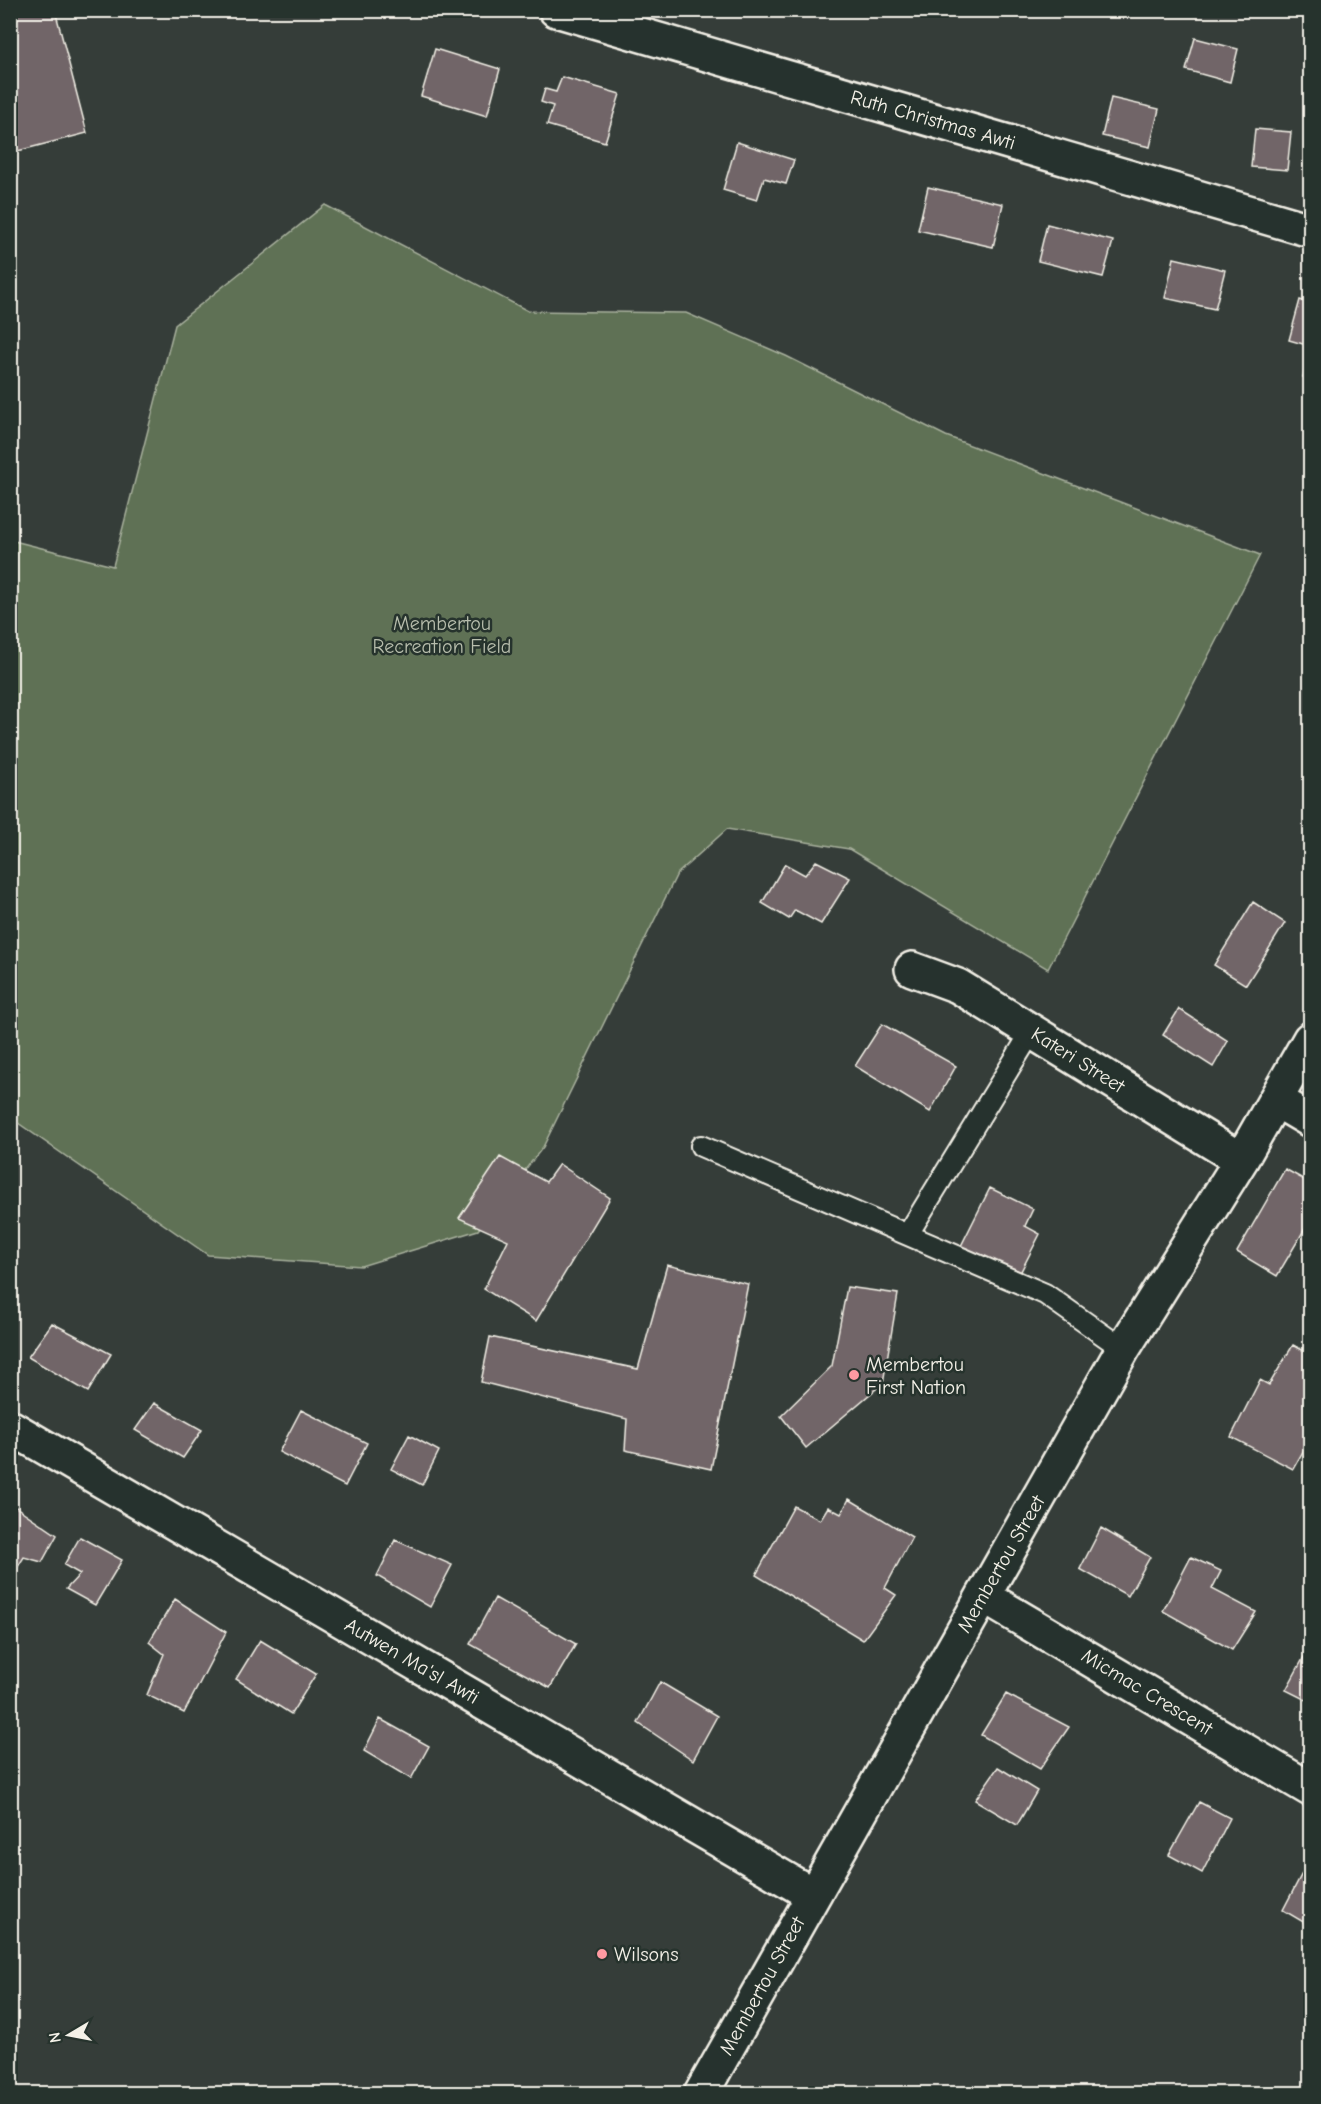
<svg xmlns="http://www.w3.org/2000/svg" width="1321" height="2104" font-family="'Comic Neue',sans-serif">
  <style>
    .green { fill: #5e7154; stroke: #a9b19e; stroke-width: 1.5 }
    .building { fill: #716567; stroke: #f4f1e8; stroke-width: 1.5 }
    .lines { fill: none; stroke-linecap: round; stroke-linejoin: round }
    .lane-casing { stroke: #f4f1e8; stroke-width: 24 }
    .street-casing { stroke: #f4f1e8; stroke-width: 38 }
    .lane { stroke: #26332d; stroke-width: 20 }
    .street { stroke: #26332d; stroke-width: 33 }
    .poi-dot { fill: #ff9aa2; stroke: #26332d; stroke-width: 2 }
    .labels { text-anchor: middle; dominant-baseline: central; stroke-width: 5; stroke-linejoin: round; paint-order: stroke }
    .street-label { font-size: 20px; fill: #f4f1e8; stroke: #26332d }
    .park-label { font-size: 20px; fill: #b8bead; stroke: #26332d }
    .poi-label { font-size: 20px; fill: #f4f1e8; stroke: #26332d; text-anchor: start }
  </style>
  <rect width="100%" height="100%" fill="#353d39"/>
  <filter id="ink" filterUnits="userSpaceOnUse"><feTurbulence type="fractalNoise" baseFrequency=".0167" numOctaves="2"/><feDisplacementMap in="SourceGraphic" scale="12" xChannelSelector="R" yChannelSelector="G"/><feConvolveMatrix kernelMatrix="1 2 1 2 8 2 1 2 1" color-interpolation-filters="sRGB"/></filter>
  <g filter="url(#ink)">
    <path class="green" d="M325,205L528,311L686,313L786,356L946,436L1260,555L1048,969L849,849L727,829L677,874L543,1147L478,1230L361,1266L208,1255L11,1118L10,540L113,566L175,325Z"/>
    <path class="building" d="M10,10H55L87,133L10,153Z
      M1195,38L1238,49L1230,82L1186,70Z
      M435,49L500,69L487,116L421,96Z
      M562,77L620,94L605,142L547,125L553,106L541,102L545,89L556,92Z
      M1111,98L1159,109L1150,147L1102,136Z
      M1255,129L1291,132L1287,170L1251,167Z
      M737,142L794,160L786,184L764,178L757,200L723,190Z
      M928,187L1003,204L993,247L918,230Z
      M1047,224L1113,241L1103,277L1038,261Z
      M1174,258L1225,270L1215,309L1165,298Z
      M1300,300L1310,303V346L1289,340Z
      M1310,350V379L1303,377Z
      M816,861L850,878L821,924L795,910L789,919L762,903L785,864L805,875Z
      M1253,902L1285,923L1246,985L1214,965Z
      M1179,1009L1228,1041L1213,1067L1163,1035Z
      M882,1024L956,1066L930,1112L855,1066Z
      M500,1157L546,1182L559,1164L610,1198L536,1321L484,1289L508,1240L459,1218Z
      M1285,1169L1310,1183V1220L1277,1276L1237,1252Z
      M990,1188L1033,1209L1025,1226L1040,1234L1018,1277L960,1248Z
      M667,1265L748,1284L711,1469L625,1450L627,1419L481,1382L490,1337L638,1369Z
      M847,1287L898,1294L883,1383L806,1448L781,1416L832,1366Z
      M52,1323L111,1354L88,1392L28,1357Z
      M1293,1345L1310,1354V1439L1293,1469L1231,1437L1260,1380L1269,1385Z
      M154,1403L202,1430L183,1458L135,1430Z
      M301,1410L367,1443L345,1486L279,1452Z
      M409,1435L439,1451L422,1485L391,1469Z
      M849,1499L912,1537L885,1588L896,1595L863,1640L756,1575L794,1506L820,1520L828,1507L841,1514Z
      M10,1503L57,1535L42,1562L24,1557L10,1579Z
      M1101,1528L1150,1557L1128,1596L1080,1569Z
      M80,1537L122,1560L95,1605L66,1589L80,1574L64,1565Z
      M395,1540L452,1565L430,1607L377,1576Z
      M1191,1557L1221,1571L1212,1589L1256,1612L1232,1650L1163,1611Z
      M495,1598L576,1644L550,1688L470,1644Z
      M175,1599L226,1632L184,1713L147,1695L164,1654L149,1642Z
      M260,1640L316,1674L291,1714L236,1679Z
      M1310,1646V1702L1286,1690Z
      M660,1682L717,1716L693,1760L638,1723Z
      M1006,1694L1069,1727L1040,1769L981,1735Z
      M380,1719L429,1746L411,1779L364,1751Z
      M998,1767L1037,1791L1017,1825L975,1800Z
      M1199,1802L1230,1818L1202,1873L1169,1855Z
      M1306,1866L1310,1869V1926L1283,1910Z"/>
    <g class="lines">
      <defs>
        <path id="lane" d="M701,1146L1045,1294L1123,1349
          M908,1234L1032,1031"/>
        <path id="street" d="M556,10L1310,230
          M912,969L958,986L1241,1160
          M1276,1100L1310,1120
          M10,1427L813,1895
          M983,1596L1310,1789
          M701,2094L1123,1349L1241,1160L1310,1039"/>
      </defs>
      <use href="#lane" class="lane-casing"/>
      <use href="#street" class="street-casing"/>
      <use href="#lane" class="lane"/>
      <use href="#street" class="street"/>
    </g>
  </g>
  <g class="poi-dot">
    <circle cx="854" cy="1375" r="6"/>
    <circle cx="602" cy="1954" r="6"/>
  </g>
  <g class="labels">
    <g class="street-label">
      <text transform="translate(933 120) rotate(16)">Ruth Christmas Awti</text>
      <text transform="translate(1078 1060) rotate(32)">Kateri Street</text>
      <text transform="translate(1001 1564) rotate(-60)">Membertou Street</text>
      <text transform="translate(412 1661) rotate(30)">Autwen Ma'sl Awti</text>
      <text transform="translate(1147 1692) rotate(31)">Micmac Crescent</text>
      <text transform="translate(762 1986) rotate(-61)">Membertou Street</text>
    </g>
    <g class="park-label">
      <text x="442" y="623">Membertou<tspan x="442" dy="23">Recreation Field</tspan></text>
    </g>
    <g class="poi-label">
      <text x="866" y="1364">Membertou<tspan x="866" dy="23">First Nation</tspan></text>
      <text x="614" y="1954">Wilsons</text>
    </g>
  </g>
  <rect width="1321" height="2104" fill="none" stroke="#26332d" stroke-width="36"/>
  <rect x="18" y="18" width="1285" height="2068" fill="none" stroke="#f4f1e8" stroke-width="2" filter="url(#ink)"/>
  <g transform="translate(69 2035) rotate(260)" stroke="#26332d" stroke-width="4.5" paint-order="stroke">
  <path d="M0-4.5L10 22L0 15L-10 22Z" fill="#f4f1e8"/>
  <text y="-9" font-size="16" font-weight="bold" text-anchor="middle" fill="#f4f1e8">N</text>
  </g>
</svg>
